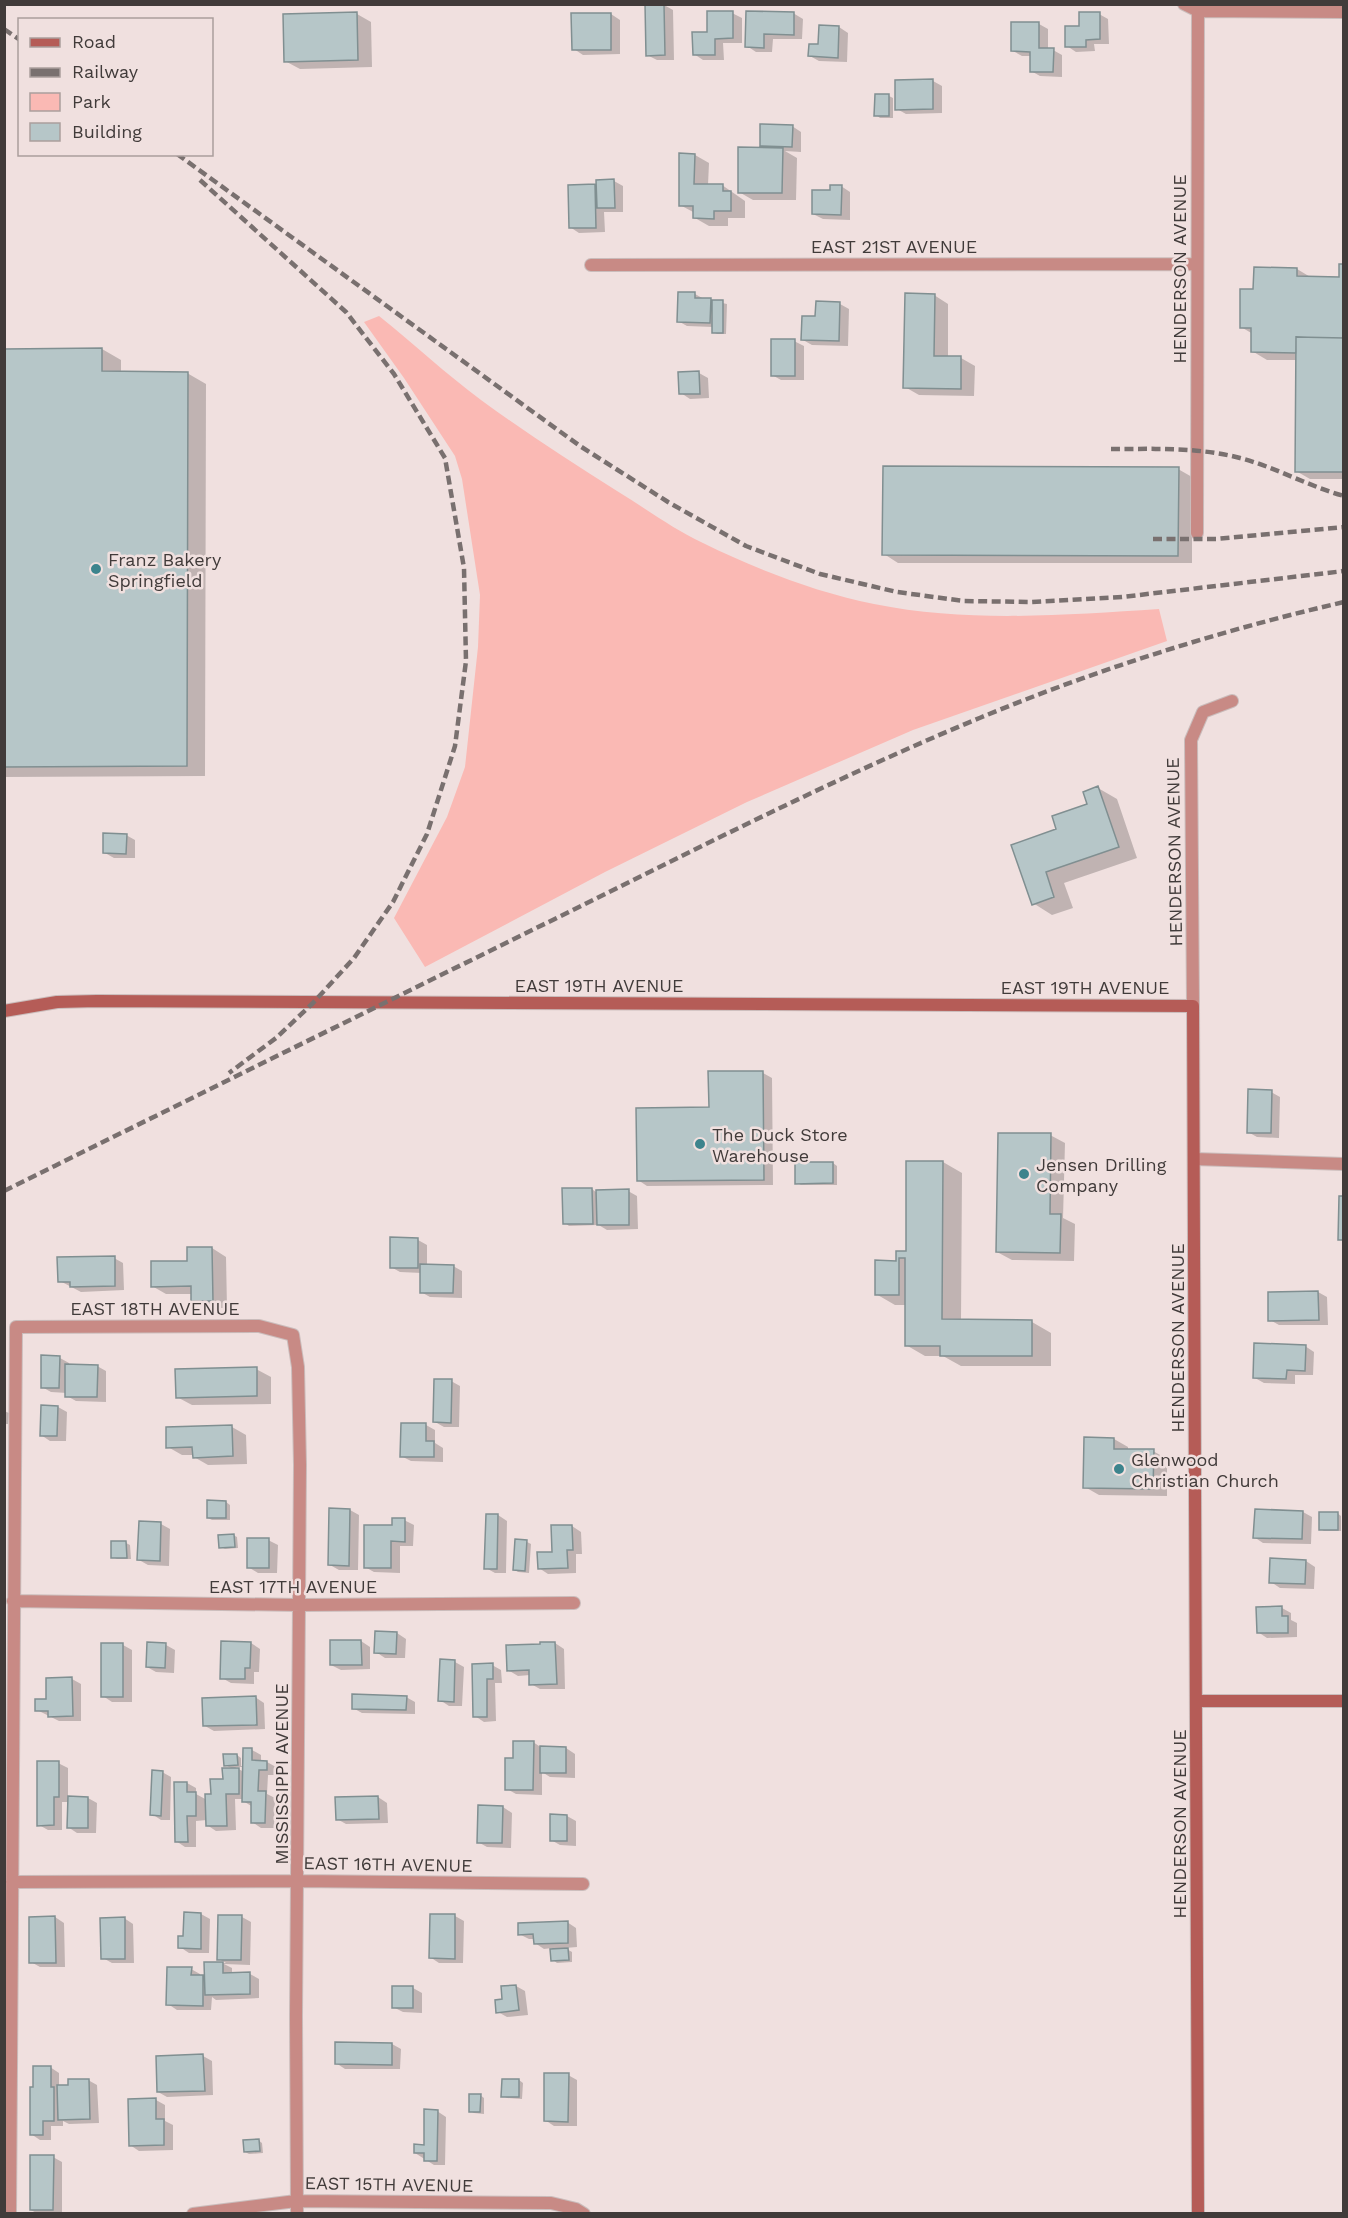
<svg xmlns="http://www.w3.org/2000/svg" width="1348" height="2218" font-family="'Work Sans',sans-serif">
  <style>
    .green { fill: #fab9b4 }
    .shadow { fill: #0003; fill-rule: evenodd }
    .building { fill: #b6c6c8; stroke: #808f91; stroke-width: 1.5 }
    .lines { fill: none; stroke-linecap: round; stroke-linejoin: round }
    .street-casing { stroke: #cabcbb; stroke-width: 14 }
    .secondary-casing { stroke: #cabcbb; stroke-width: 14 }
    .street { stroke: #c88a85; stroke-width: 12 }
    .secondary { stroke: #b55c57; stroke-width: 12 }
    .rail { stroke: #79706f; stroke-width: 4.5; stroke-dasharray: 9 4.5; stroke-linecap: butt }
    .poi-dot { fill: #3d848d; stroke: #f0e0df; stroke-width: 2 }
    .labels { text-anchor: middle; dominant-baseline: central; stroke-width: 5; stroke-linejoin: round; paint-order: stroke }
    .street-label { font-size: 18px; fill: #413b3a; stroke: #f0e0df }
    .poi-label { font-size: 18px; fill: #413b3a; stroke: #f0e0df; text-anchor: start }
  </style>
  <rect width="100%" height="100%" fill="#f0e0df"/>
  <path class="green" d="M379,316C414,344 446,374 481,400C525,432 571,462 617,491C645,508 673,529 703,543C756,569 815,592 874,604C968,623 1064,615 1159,609L1167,641L913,730L747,802L605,872L425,967L394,918L447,817L465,767L478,647L480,595L462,479L455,456L404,378L364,322Z"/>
  <path class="shadow" d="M664,5L673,10L674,60H657L647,55Z
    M732,13L742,18V43H723L724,60H703L694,54L709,33Z
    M748,13H793L803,19L802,39H773L772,52H756L747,46Z
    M357,14L371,22L372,67L300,69L285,61Z
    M611,14L620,20V54L583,55L574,49Z
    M1099,14L1108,19L1109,44H1094L1095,51L1076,52L1067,46L1080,27Z
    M1039,24L1048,29V50H1053L1062,55V77L1040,76L1031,71L1032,56H1022L1013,51Z
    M839,27L848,33L847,62L819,61L810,56Z
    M933,81L942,86V113L906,114L897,109Z
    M889,96L893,98V118H880L876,115Z
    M792,126L801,132V152L785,151L797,158L796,200H753L739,192L769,149L761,145Z
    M695,155L709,163L708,185H722L745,201V218H728V226H709L695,218V213L680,205Z
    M614,181L623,186V212H604L605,232L579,233L570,227V186H598Z
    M841,186L850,192V220L823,219L813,214L831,192Z
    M1344,266V479H1310L1296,471L1297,360H1267L1252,351L1253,334L1241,327L1255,290L1297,269L1312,278H1340Z
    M695,294L704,299L727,304L726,334H717L713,332V327L687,326L678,321Z
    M934,295L948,304V358H961L975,366L974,396L919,395L905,387Z
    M840,304L849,309L848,346L812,345L803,340L817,318Z
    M794,341L804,346V380H781L772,375Z
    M102,349L121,360V373H187L206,384L205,776L4,777V350Z
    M699,373L708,378L709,398L690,399L681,393Z
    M1178,469L1192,477V563H898L884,554Z
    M1098,788L1117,799L1137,858L1064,883L1073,908L1052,915L1033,903L1058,830L1089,804Z
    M126,835L135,840V858H114L105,853Z
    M763,1073L772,1078L773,1185L647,1186L638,1180L710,1109Z
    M1271,1092L1280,1097L1279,1138L1257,1137L1248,1132Z
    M1050,1135L1065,1143L1063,1218L1075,1224L1074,1261L1012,1260L997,1252Z
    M943,1162L962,1173L961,1321L1032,1322L1051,1333V1366H961L943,1356H925L906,1345L907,1305H895L876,1294L897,1262V1252H907Z
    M833,1163L837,1166V1185H801L797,1183Z
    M592,1189L597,1193L628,1191L637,1196L638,1229L607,1230L597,1224V1225L569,1226L565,1223Z
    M418,1240L427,1245V1266H453L462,1271V1298L430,1297L421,1292L422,1273L400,1272L391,1267Z
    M212,1248L226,1257L227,1308H206L192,1300V1294H166L152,1286Z
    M114,1258L123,1263L124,1290L81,1292L60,1281Z
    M1318,1292L1327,1297L1328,1325H1279L1270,1320Z
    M1305,1346L1314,1352L1313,1375H1295V1384L1264,1383L1255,1378Z
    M60,1358L69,1363V1366H97L106,1371V1402L76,1401L67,1396V1393L51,1392L42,1387Z
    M256,1369L271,1377V1404L192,1405L177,1397Z
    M451,1381L460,1386L459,1427H444L435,1422Z
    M58,1407L67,1412L66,1441H50L41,1435Z
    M4,1411L9,1413L8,1424H4Z
    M426,1425L435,1430V1443L443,1448V1462L411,1461L401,1456Z
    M232,1427L246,1435L247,1464L208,1465L194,1457V1455H182L168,1447L167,1428Z
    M1114,1439L1128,1447V1450L1153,1451L1167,1459V1496L1099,1495L1085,1487Z
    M226,1502L230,1505V1520H212L208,1518Z
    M331,1510H350L359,1515L358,1570H339L330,1565Z
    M1303,1512L1312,1517L1311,1544L1263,1543L1254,1537Z
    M1337,1513L1341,1516V1531H1324L1320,1529Z
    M498,1515L507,1521L506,1573H495L486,1568Z
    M404,1520L414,1525L413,1546H400V1573L374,1572L365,1567L394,1527Z
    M161,1524L170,1529L169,1566L148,1565L139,1560Z
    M572,1526L581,1532L582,1554H576V1573L548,1574L539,1568L553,1553Z
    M233,1535L237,1537L238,1548L225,1549L221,1547Z
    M268,1540L278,1545L277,1573H258L248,1567Z
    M527,1542L531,1544L529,1573L518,1572L514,1569Z
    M126,1543L130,1545L131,1559H117L113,1557Z
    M1306,1561L1315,1567L1314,1589L1280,1588L1271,1582Z
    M1282,1608L1291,1613V1620L1297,1623V1637L1267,1638L1258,1632Z
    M397,1633L406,1639L405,1658H385L376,1652Z
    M361,1641L370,1647V1669L341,1670L331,1665Z
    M251,1643L260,1649L259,1672H254V1684L231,1683L222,1678Z
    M555,1643L564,1649L565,1689H540L531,1684L530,1675L518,1676L508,1670Z
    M123,1645L132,1650V1702H112L103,1696Z
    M166,1645L175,1650L174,1673L156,1672L147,1667Z
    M455,1662L464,1667L462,1706H449L440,1700Z
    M492,1665L501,1670L502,1683H495L496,1721L484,1722L475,1716L474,1666Z
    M72,1679L81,1684V1721H59L37,1710Z
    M255,1697L264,1703L265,1729L214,1731L205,1726Z
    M406,1697L415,1702V1714L362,1713L353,1708Z
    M533,1742L542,1748H566L575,1754V1778L550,1777L542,1772V1795L516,1794L507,1789Z
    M252,1750L261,1755V1762H267L276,1767V1775H268L267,1794L275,1798L274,1828H261L252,1822L253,1807L243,1801V1799H235L236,1830L216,1831L207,1825V1820L196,1821V1847H185L176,1841L187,1783L196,1788V1794L207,1800L233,1769L225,1765L237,1755L241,1758V1766H244ZM235,1767H244V1772Z
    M58,1763L68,1768V1797L88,1798L97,1803L96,1833H77L68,1827L69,1802H62V1830H48L39,1825Z
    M162,1772L171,1777L170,1820H161L152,1814Z
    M378,1797L387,1803L388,1823L346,1824L337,1819Z
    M503,1807L512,1813L511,1848L487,1847L478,1842Z
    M552,1816H567L576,1821V1846L560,1845L551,1840Z
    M201,1914L210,1919L209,1953H189L180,1947Z
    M455,1916L464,1921L463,1963H439L430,1957Z
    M55,1917L64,1923L65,1967H40L31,1962Z
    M242,1917L251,1922L250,1965L224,1964L232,1968V1974H250L259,1979V1998L216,2000L212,1997L211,2010H177L168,2004L191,1969L200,1974V1977L206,1978V1964L226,1963L219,1959Z
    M124,1918L133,1924L134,1963H112L103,1958Z
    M567,1922L576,1928L577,1947L565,1948L572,1952V1962L557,1963L553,1960L552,1948L544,1949L535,1943V1939H529L519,1934Z
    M516,1986L525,1991L528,2015L507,2017L498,2012Z
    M394,1988H413L422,1993V2013L403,2012L393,2007Z
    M392,2044L401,2049L400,2069H345L336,2063Z
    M203,2056L212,2061L213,2095L167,2097L158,2092Z
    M50,2067L59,2073V2086H69L88,2080L97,2085L99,2123L69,2124L63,2121V2126H51V2140H40L31,2134L34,2088Z
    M568,2075L577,2080V2126H554L545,2120Z
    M519,2080L523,2083L522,2099L507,2098L503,2096Z
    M480,2095L484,2098V2114L474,2113L470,2111Z
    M156,2100L165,2105V2121L173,2125V2150L139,2151L130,2145Z
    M437,2111L446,2117L445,2165H434L415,2153L425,2146Z
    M258,2140L262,2143L263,2153L249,2154L245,2152Z
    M53,2157L62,2162V2214H38L31,2210Z"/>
  <path class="building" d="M645,4H664L665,55L646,56Z
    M707,11H733V38L715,39V55H693L692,32H707Z
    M746,11L794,12V35L764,34V48L745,47Z
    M357,12L358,60L284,62L283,14Z
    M1079,12H1100V39L1086,40V47H1065V26H1079Z
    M571,13H611V50H572Z
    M1011,22H1039V48H1054L1053,72H1030V52L1011,51Z
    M819,25L839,26L838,58L808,56L809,44H818Z
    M933,79V109L895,110V80Z
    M875,94H889V116H874Z
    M760,124L793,125L792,147L760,146Z
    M738,147L783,148L782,193H738Z
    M679,153L695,154L694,184H723V191H731V211H714V219L693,218V206H679Z
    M614,179L615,208H597L596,180Z
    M595,184L596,228H569L568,185Z
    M830,185H842L841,215L812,214V190H830Z
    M1339,264H1344V338L1296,337V353L1251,352V328H1240V289H1253L1254,267L1297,268V276L1339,277Z
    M678,292H695V298H711L710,323L677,322Z
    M905,293L935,294L934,356H961V389L903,388Z
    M712,300H723V333H712Z
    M816,301L840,302L839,341L801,340L802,316H815Z
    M1296,337L1344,338V472H1295Z
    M771,339H795V376H771Z
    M102,348V371L188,372L187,766L4,767V349Z
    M699,371L700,394H679L678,372Z
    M883,466L1179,467L1178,556L882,555Z
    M1098,786L1119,847L1046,872L1054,897L1032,905L1011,845L1056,829L1052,816L1087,804L1083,792Z
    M103,833L127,834L126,854L103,853Z
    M708,1071H763L764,1180L637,1181L636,1108L709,1107Z
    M1248,1089L1272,1090L1271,1133H1247Z
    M998,1133H1051L1050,1214H1061L1060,1253L996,1252Z
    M906,1161H943L942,1319L1032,1320V1356H940V1346H905V1258H899V1295H875V1260L896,1261V1251H906Z
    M795,1162H833V1183L795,1184Z
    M562,1188H592L593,1224H563Z
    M629,1189V1225H597L596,1190Z
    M1339,1196H1344V1240H1338Z
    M390,1237L418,1238V1268H390Z
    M187,1247H212L213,1301H191V1286L151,1287V1261H187Z
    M115,1256V1286L70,1287V1282H58L57,1257Z
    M420,1264L454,1265L453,1293H420Z
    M1318,1291L1319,1320L1268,1321V1292Z
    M1254,1343L1306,1345L1305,1371L1287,1370L1286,1379L1253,1378Z
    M41,1355L60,1356L59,1388H41Z
    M65,1364L98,1365L97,1397H65Z
    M257,1367V1396L176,1398L175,1369Z
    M434,1379H452L451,1423L433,1422Z
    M41,1405L58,1406L57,1436H40Z
    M401,1423H426V1441H434V1457H400Z
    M232,1425L233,1456L193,1458L192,1447L166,1448V1427Z
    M1084,1437L1114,1438V1449H1154L1153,1489L1083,1488Z
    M207,1500L226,1501V1518H207Z
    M329,1508L350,1509L349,1566L328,1565Z
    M1255,1509L1303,1511L1302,1539L1253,1538Z
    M1319,1512H1338V1530H1319Z
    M486,1514H498L497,1569H484Z
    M392,1518H405V1542L391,1541V1568H364V1525H392Z
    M139,1521L161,1522L160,1561L137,1560Z
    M551,1525H572L573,1550H567L568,1568L538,1569L537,1552H552Z
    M234,1534L235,1547L219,1548L218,1535Z
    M247,1538H269V1568H247Z
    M515,1539L527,1540L525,1571L513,1570Z
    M111,1541H126L127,1558H111Z
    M1270,1558L1306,1560L1305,1584L1269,1583Z
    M1282,1606V1616H1288V1633H1257L1256,1607Z
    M375,1631L397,1632L396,1654L374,1653Z
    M330,1640H361L362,1665H330Z
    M221,1641L251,1642L250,1668H245V1679H220Z
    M147,1642L166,1643L165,1668L146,1667Z
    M540,1642H555L557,1684L529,1685V1670L507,1671L506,1645L540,1644Z
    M101,1643H123V1697H101Z
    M440,1659L455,1660L454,1702L438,1701Z
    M493,1663V1679H487V1717H473L472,1664Z
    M72,1677L73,1716L48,1717V1711H35V1699H46V1678Z
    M352,1694L407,1696L406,1710L352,1709Z
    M256,1696L257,1725L203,1726L202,1698Z
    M513,1741H534L533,1790H505V1758H513Z
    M540,1746L566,1747V1773H540Z
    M243,1748H252V1760L267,1761V1770H259L258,1791H266L265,1823H251V1802H242Z
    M223,1754H237L238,1765L224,1766Z
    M37,1761H59V1797H54V1825L37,1826Z
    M222,1768H239V1794H226L227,1826H206L205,1794H211L210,1779H223Z
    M152,1770L163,1771L161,1816L150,1815Z
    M174,1782H187V1792H196V1816H187L188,1842H175Z
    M68,1796L88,1797V1828H67Z
    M378,1796L379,1819L336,1820L335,1797Z
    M478,1805L503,1806L502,1843H477Z
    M550,1814L567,1815V1841H550Z
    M184,1912L201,1913V1949L178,1948V1936H183Z
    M430,1914H455V1959L429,1958Z
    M218,1915H242L241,1960H217Z
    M55,1916L56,1963H29V1917Z
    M125,1917V1959H101L100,1918Z
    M568,1921V1943L534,1944L533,1934L518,1935V1923Z
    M568,1948L569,1960L551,1961L550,1949Z
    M204,1962H223V1973L250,1972V1994L205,1995Z
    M167,1967H192L191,1975H203V2006L166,2005Z
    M516,1985L519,2010L496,2013L495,2000L502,1999L501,1986Z
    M392,1986H413V2008H392Z
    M335,2042L392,2043V2065L335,2064Z
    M203,2054L205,2091L157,2092L156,2056Z
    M33,2066H51V2087H54V2121H43V2135H30V2087H33Z
    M544,2073H569L568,2122L544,2121Z
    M68,2079H89L90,2119L58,2120L57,2085H68Z
    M502,2079H519V2097H501Z
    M469,2094H481L480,2112H469Z
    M156,2098V2119H164V2145L129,2146L128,2099Z
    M424,2109L438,2110L437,2161H424V2153H414V2144L424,2145Z
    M259,2139L260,2151L244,2152L243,2140Z
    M30,2155H54L53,2210H30Z"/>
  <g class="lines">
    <defs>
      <path id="street" d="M1184,4L1198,11L1344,12
        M591,265L1197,264
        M1197,533L1198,4
        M1193,1006L1191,740L1203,712L1232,701
        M1194,1159L1344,1164
        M13,1601L300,1605L574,1603
        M12,1882L298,1881L583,1884
        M10,2214L16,1327L259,1326L293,1335L298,1367L300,1465L296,2016L297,2214
        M193,2214L296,2201L551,2203L576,2209L584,2214"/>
      <path id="secondary" d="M4,1011L57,1002L97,1001L1193,1006L1198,2214
        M1197,1701H1344"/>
    </defs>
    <use href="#street" class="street-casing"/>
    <use href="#secondary" class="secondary-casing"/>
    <use href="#street" class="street"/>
    <use href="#secondary" class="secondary"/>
    <path class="rail" d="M4,29L20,40
      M177,154L580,446L668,502L746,546L820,574L897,592L964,601L1032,602L1122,597L1344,571
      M200,180L346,312L394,374L445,458L464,568L466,661L455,746L427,834L393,902L354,958L313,1003L276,1038L229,1073
      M1111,449C1154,449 1198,447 1240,458C1275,467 1308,486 1344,496
      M1153,539H1216L1344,527
      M4,1191C196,1096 388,1001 579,907C718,838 856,768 999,710C1111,665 1227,629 1344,602"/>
  </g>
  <g class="poi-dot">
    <circle cx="96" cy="569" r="6"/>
    <circle cx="700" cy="1144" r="6"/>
    <circle cx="1024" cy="1174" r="6"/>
    <circle cx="1119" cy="1469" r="6"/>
  </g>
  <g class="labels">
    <g class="street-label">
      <text x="894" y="246">EAST 21ST AVENUE</text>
      <text transform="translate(1179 269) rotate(-90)">HENDERSON AVENUE</text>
      <text transform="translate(1174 852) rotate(-91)">HENDERSON AVENUE</text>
      <text x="599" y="985">EAST 19TH AVENUE</text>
      <text x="1085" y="987">EAST 19TH AVENUE</text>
      <text x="155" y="1308">EAST 18TH AVENUE</text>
      <text transform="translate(1177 1338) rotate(-90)">HENDERSON AVENUE</text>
      <text x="293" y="1586">EAST 17TH AVENUE</text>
      <text transform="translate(281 1774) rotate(-90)">MISSISSIPPI AVENUE</text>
      <text transform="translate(1179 1824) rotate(-90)">HENDERSON AVENUE</text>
      <text transform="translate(388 1864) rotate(1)">EAST 16TH AVENUE</text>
      <text transform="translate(389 2184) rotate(1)">EAST 15TH AVENUE</text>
    </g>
    <g class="poi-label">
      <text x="108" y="559">Franz Bakery<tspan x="108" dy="21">Springfield</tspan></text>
      <text x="712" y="1134">The Duck Store<tspan x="712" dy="21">Warehouse</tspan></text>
      <text x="1036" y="1164">Jensen Drilling<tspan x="1036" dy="21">Company</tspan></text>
      <text x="1131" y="1459">Glenwood<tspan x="1131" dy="21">Christian Church</tspan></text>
    </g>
  </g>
  <rect width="1348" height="2218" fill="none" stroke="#413b3a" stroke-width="12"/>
  <rect x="18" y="18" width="195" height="138" fill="#f0e0df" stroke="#aa9e9d" stroke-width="1.5"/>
  <rect x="30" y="38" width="30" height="9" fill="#b55c57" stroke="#aa9e9d" stroke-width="1.5"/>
  <text x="72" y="48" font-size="18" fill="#413b3a">Road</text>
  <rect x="30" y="68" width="30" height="9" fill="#79706f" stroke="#aa9e9d" stroke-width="1.5"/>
  <text x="72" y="78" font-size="18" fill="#413b3a">Railway</text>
  <rect x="30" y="93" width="30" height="18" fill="#fab9b4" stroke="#aa9e9d" stroke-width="1.5"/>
  <text x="72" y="108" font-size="18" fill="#413b3a">Park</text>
  <rect x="30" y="123" width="30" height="18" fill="#b6c6c8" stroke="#aa9e9d" stroke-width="1.5"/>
  <text x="72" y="138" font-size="18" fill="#413b3a">Building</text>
</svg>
